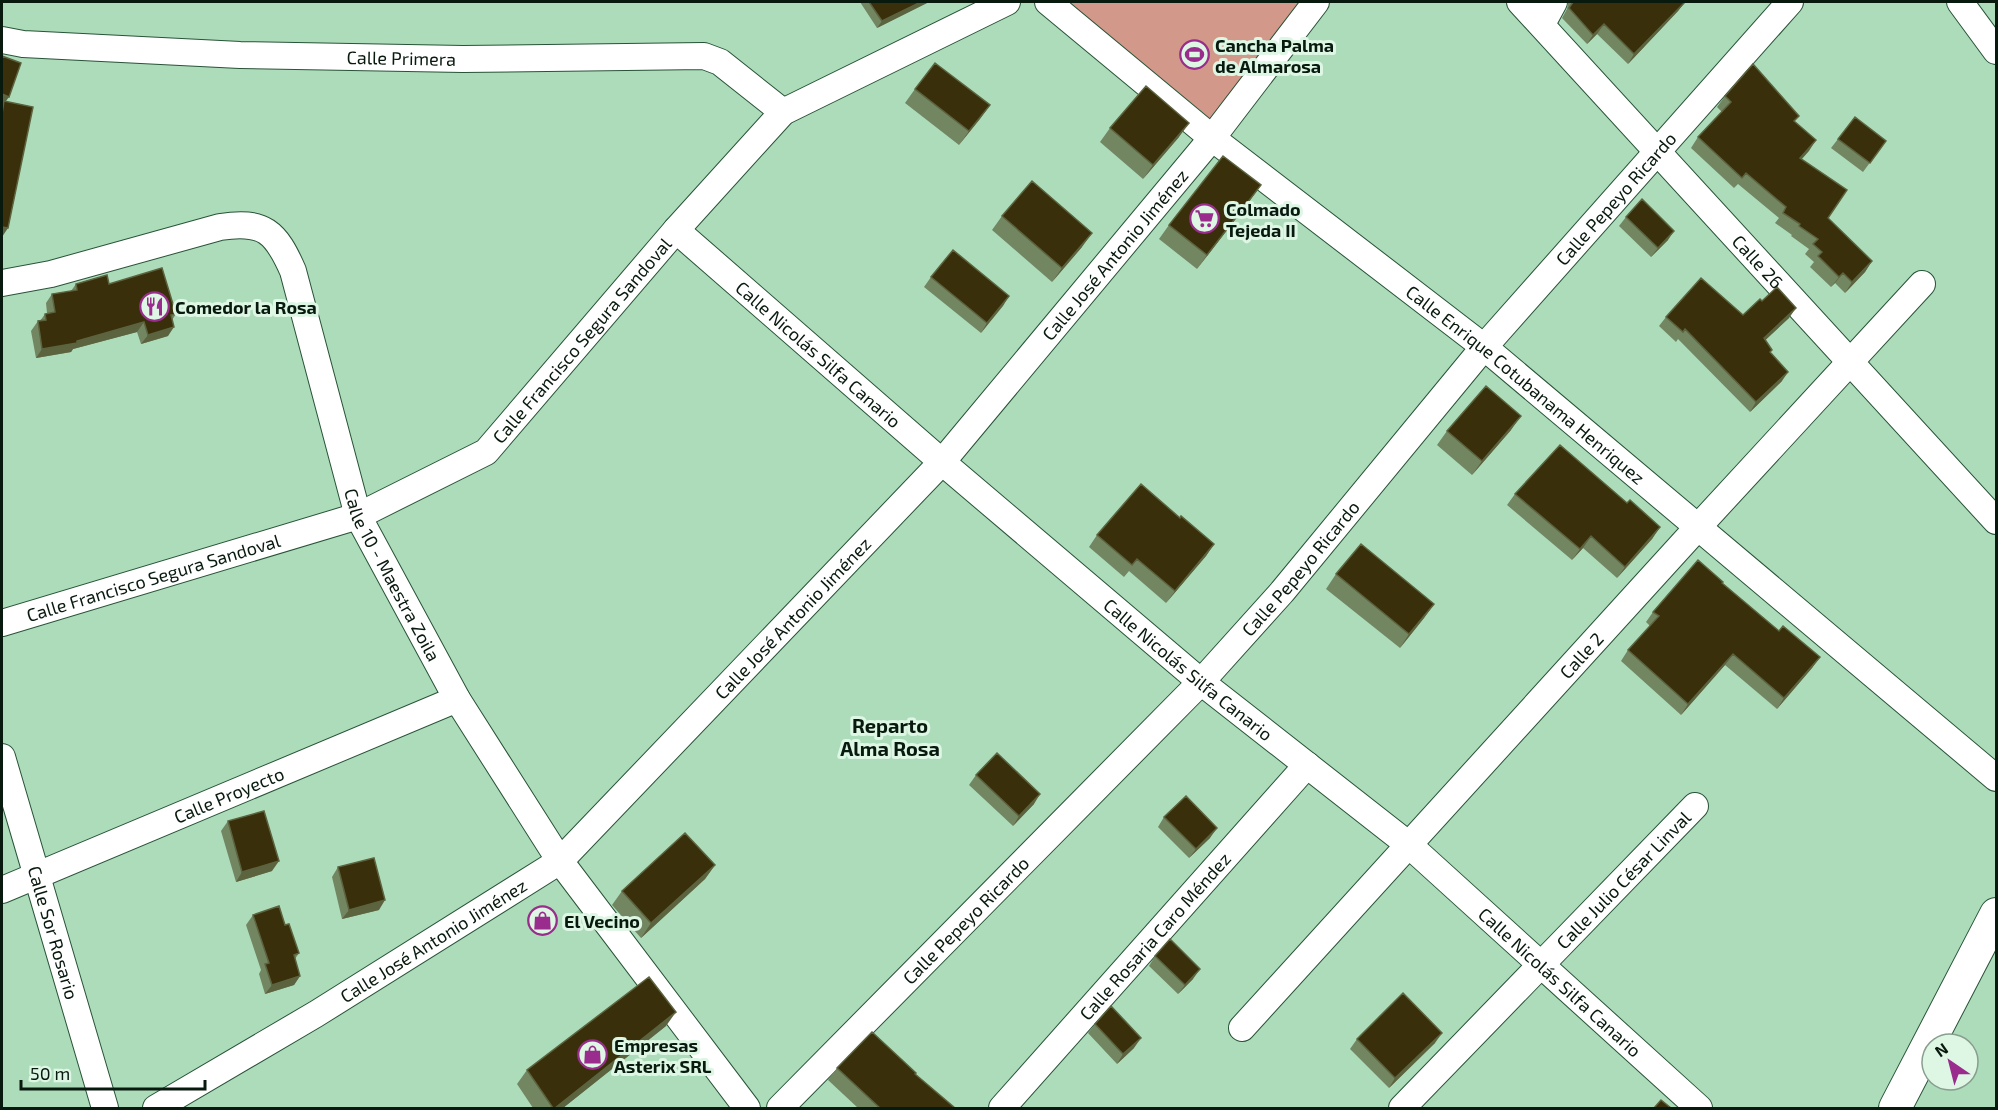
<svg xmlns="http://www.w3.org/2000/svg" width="1998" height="1110" font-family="'Exo 2',sans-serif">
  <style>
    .green { fill: #d2998b }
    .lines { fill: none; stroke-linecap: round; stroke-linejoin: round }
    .minor-casing { stroke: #285337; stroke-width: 28 }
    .tertiary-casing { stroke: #285337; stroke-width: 34 }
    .minor { stroke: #fff; stroke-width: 26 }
    .tertiary { stroke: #fff; stroke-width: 32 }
    .wall { fill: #738662 }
    .shaded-wall { fill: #5c633f }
    .building { fill: #392f0a; stroke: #5c633f; stroke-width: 1.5 }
    .labels { text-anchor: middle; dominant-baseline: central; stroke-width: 6; stroke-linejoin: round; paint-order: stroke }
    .poi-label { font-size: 18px; font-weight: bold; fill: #08190e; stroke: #def6e4; text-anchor: start }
    .street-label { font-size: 18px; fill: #08190e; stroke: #def6e4 }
    .neighbourhood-label { font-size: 20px; font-weight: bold; fill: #08190e; stroke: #def6e4 }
  </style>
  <rect width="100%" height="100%" fill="#addcba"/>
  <path class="green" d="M1068,2H1303L1212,120Z"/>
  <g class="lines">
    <defs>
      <g id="minor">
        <path id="s1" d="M1048,2L1212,138L1484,347L1996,778"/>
        <path id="s2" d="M1520,2L1996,521"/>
        <path d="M1960,2L1996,51"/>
        <path d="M1542,24L1554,2"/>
        <path id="s3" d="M2,40L23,44L240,55L463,59L704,56L720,62L783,112"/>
        <path id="s4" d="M676,230L942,462L1201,682L1409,845L1699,1108"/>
        <path id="s5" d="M2,283L51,274L220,227C264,220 276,232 293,271L358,516L457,699L560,861L747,1108"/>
        <path id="s6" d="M2,623L358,516L486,452L676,230L783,112L1007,2"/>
        <path id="s7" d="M2,757L105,1108"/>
        <path id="s8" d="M2,890L457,699"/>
        <path id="s9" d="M1242,1028L1698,527L1922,284"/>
        <path id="s10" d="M156,1108L316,1014L560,861L942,462L1212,138L1316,2"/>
        <path id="s11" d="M780,1108L1201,682L1282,592L1484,347L1790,2"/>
        <path id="s12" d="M1002,1108L1307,765"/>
        <path id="s13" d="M1402,1108L1695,806"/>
      </g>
      <path id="tertiary" d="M1895,1108L1996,914"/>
    </defs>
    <use href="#minor" class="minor-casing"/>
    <use href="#tertiary" class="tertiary-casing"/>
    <use href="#minor" class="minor"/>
    <use href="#tertiary" class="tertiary"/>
  </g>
  <path class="wall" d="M860,2H929L877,28Z
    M1568,2H1685L1678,11L1628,64L1597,34L1587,44L1562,18L1567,9Z
    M915,89L990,105L959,145L905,103Z
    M1725,96L1795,122L1816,140L1801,159L1828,218L1872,261L1865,272L1845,293L1835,283L1831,287L1810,267L1814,262L1805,254L1809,249L1791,236L1792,235L1775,223L1779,218L1738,184L1734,188L1691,148L1698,137L1722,112L1717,107Z
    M1110,128L1179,137L1143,179L1100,142Z
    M1838,139L1886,141L1863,172L1831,148Z
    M1251,199L1197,269L1159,239L1169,225Z
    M1002,216L1082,247L1052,282L992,230Z
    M1626,217L1668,240L1651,257L1619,226Z
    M931,277L1009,296L981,333L924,287Z
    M76,284H109L176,314L172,320L168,336L141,344L137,332L73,349L71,352L36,358L31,331L38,321H40L45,314L47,313L46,303L52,294L71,291Z
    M1762,301L1789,318L1765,340L1782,381L1750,412L1678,339L1676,342L1659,326L1666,317L1743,315Z
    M1511,430L1472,475L1437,445L1447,431Z
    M1515,494L1627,503L1660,527L1652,539L1617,578L1583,548L1572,560L1507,505Z
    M1180,518L1214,544L1206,556L1166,603L1129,571L1124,577L1089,547L1097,535Z
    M1336,574L1434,604L1424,618L1400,648L1326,589Z
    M1722,584L1779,631L1820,657L1812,668L1777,709L1725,665L1681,715L1621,661L1628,650L1650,626L1646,622L1653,612Z
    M976,775L1034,804L1013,826L969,785Z
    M1164,817L1210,838L1189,858L1158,827Z
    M228,821L272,871L236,882L221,831Z
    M715,865L705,879L641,938L612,905L622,891Z
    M338,867L379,910L342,919L332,877Z
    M253,915L285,925L299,953L295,959L300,976L294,985L265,994L259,974L261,970L246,925Z
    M1155,956L1193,979L1178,994L1149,966Z
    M1095,1024L1134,1048L1117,1064L1088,1033Z
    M666,1026L563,1108H533L517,1084L527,1070Z
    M1357,1039L1435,1043L1389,1088L1350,1049Z
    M837,1068L915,1074L955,1108H858L828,1080Z"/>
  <path class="shaded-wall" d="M921,2H929L877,28L882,21Z
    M1685,2L1678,11L1628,64L1634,54Z
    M1604,24L1597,34L1587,44L1593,35Z
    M2,94L9,97L3,105L4,101L2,105Z
    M990,105L980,119L959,145L969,131Z
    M1189,123L1179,137L1143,179L1153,165Z
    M1816,140L1809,151L1793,169L1800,158Z
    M1261,185L1251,199L1197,269L1207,255Z
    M2,227L8,228L2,237Z
    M1674,231L1668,240L1651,257L1658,248Z
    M1092,233L1082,247L1052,282L1062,268Z
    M1872,261L1865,272L1845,293L1852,282Z
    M1843,273L1835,283L1831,287L1839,277Z
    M1009,296L1003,306L981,333L987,323Z
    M1796,308L1789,318L1757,348L1764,338Z
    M144,322L137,332L73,349L71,352L36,358L42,349L77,341Z
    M174,327L168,336L141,344L148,335Z
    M1788,372L1782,381L1750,412L1756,402Z
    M1521,416L1511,430L1472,475L1482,461Z
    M1660,527L1652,539L1617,578L1625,567Z
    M1591,536L1583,548L1572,560L1580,549Z
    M1214,544L1206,556L1166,603L1175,591Z
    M1434,604L1424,618L1400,648L1409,634Z
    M1733,654L1725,665L1681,715L1688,704Z
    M1820,657L1812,668L1777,709L1784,698Z
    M1040,794L1034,804L1013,826L1019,816Z
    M1217,828L1210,838L1189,858L1196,849Z
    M279,861L272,871L236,882L242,872Z
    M715,865L705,879L641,938L651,923Z
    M385,900L379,910L342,919L349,910Z
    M1200,969L1193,979L1178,994L1185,985Z
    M300,976L294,985L265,994L272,985Z
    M676,1012L666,1026L563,1108H555Z
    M1442,1033L1435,1043L1389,1088L1395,1078Z
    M1141,1038L1134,1048L1117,1064L1123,1054Z"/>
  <path class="building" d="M869,2H921L882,21Z
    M1573,2H1685L1634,54L1604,24L1593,35L1569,8Z
    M2,56L21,63L9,97L2,94Z
    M935,63L990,105L969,131L915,89Z
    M1753,64L1799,116L1794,121L1816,140L1800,158L1847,190L1828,218L1872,261L1852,282L1843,273L1839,277L1818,256L1822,252L1813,244L1818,239L1799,226L1800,224L1783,213L1786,207L1746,173L1742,178L1698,137L1731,102L1725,96Z
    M1146,86L1189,123L1153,165L1110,128Z
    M4,101L33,107L8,228L2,227V114Z
    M1855,117L1886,141L1870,163L1838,139Z
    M1223,156L1261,185L1207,255L1169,225Z
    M1032,181L1092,233L1062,268L1002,216Z
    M1642,199L1674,231L1658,248L1626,217Z
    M953,250L1009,296L987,323L931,277Z
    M162,268L176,314L171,315L174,327L148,335L144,322L77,341V343L42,349L38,321L46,320L45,314L55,312L52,294L77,290L76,284L107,275L109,284Z
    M1701,278L1743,315L1760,299L1762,301L1777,287L1796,308L1764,338L1772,350L1770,352L1788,372L1756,402L1685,329L1683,332L1666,317Z
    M1486,386L1521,416L1482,461L1447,431Z
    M1560,445L1627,503L1630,500L1660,527L1625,567L1591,536L1580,549L1515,494Z
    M1141,484L1180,518L1181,516L1214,544L1175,591L1137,559L1132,565L1097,535Z
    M1361,544L1434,604L1409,634L1336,574Z
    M1698,560L1723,582L1722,583L1779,631L1783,626L1820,657L1784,698L1733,654L1688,704L1628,650L1659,616L1653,612Z
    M997,753L1040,794L1019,816L976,775Z
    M1186,796L1217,828L1196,849L1164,817Z
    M264,811L279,861L242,872L228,821Z
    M685,833L715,865L651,923L622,891Z
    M374,858L385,900L349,910L338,867Z
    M279,906L285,925L289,924L299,953L294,955L300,976L272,985L265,964L269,963L253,915Z
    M1170,939L1200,969L1185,985L1155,956Z
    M649,977L676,1012L555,1108H553L527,1070Z
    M1403,993L1442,1033L1395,1078L1357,1039Z
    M1111,1006L1141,1038L1123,1054L1095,1024Z
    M872,1032L916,1073L915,1074L955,1108H880L837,1068Z
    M1661,1100L1671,1108H1654Z"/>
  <defs>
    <symbol id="stadium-ring" viewBox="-11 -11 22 22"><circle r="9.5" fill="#def6e4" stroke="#992c8c" stroke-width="1.5"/><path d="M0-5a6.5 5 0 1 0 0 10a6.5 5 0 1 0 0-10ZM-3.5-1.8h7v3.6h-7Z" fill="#992c8c"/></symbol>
    <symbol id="supermarket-ring" viewBox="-11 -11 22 22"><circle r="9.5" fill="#def6e4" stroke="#992c8c" stroke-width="1.5"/><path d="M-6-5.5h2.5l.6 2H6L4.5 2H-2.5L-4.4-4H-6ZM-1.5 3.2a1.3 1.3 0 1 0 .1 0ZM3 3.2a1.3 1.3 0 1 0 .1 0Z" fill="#992c8c"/></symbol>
    <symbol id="restaurant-ring" viewBox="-11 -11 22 22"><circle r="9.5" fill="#def6e4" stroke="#992c8c" stroke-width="1.5"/><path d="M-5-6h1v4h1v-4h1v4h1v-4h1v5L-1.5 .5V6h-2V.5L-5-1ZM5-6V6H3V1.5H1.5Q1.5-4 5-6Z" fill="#992c8c"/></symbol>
    <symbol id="shop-ring" viewBox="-11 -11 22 22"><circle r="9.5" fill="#def6e4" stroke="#992c8c" stroke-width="1.5"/><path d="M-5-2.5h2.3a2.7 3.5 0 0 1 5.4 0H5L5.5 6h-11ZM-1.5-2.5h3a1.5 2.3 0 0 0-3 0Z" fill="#992c8c"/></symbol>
  </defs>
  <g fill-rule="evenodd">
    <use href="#stadium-ring" x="1178" y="38" width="33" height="33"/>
    <use href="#supermarket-ring" x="1188" y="202" width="33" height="33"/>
    <use href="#restaurant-ring" x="138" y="290" width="33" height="33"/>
    <use href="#shop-ring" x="526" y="904" width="33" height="33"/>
    <use href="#shop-ring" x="576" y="1038" width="33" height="33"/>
  </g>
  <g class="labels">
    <g class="poi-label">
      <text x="1215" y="45">Cancha Palma<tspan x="1215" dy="21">de Almarosa</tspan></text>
      <text x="1226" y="209">Colmado<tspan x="1226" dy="21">Tejeda II</tspan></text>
      <text x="175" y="307">Comedor la Rosa</text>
      <text x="564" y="921">El Vecino</text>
      <text x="614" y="1045">Empresas<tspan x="614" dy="21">Asterix SRL</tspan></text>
    </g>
    <g class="street-label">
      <text stroke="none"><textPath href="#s3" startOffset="400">Calle Primera</textPath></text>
      <text stroke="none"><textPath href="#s11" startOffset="1236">Calle Pepeyo Ricardo</textPath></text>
      <text stroke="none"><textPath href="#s10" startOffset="1296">Calle José Antonio Jiménez</textPath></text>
      <text stroke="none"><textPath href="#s2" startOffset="352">Calle 26</textPath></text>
      <text stroke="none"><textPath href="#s6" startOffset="662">Calle Francisco Segura Sandoval</textPath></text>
      <text stroke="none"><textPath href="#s4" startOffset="189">Calle Nicolás Silfa Canario</textPath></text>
      <text stroke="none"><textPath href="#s1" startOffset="612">Calle Enrique Cotubanama Henriquez</textPath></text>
      <text stroke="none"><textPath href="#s11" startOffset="750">Calle Pepeyo Ricardo</textPath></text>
      <text stroke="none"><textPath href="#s5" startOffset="642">Calle 10 - Maestra Zoila</textPath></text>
      <text stroke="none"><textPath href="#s6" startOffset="158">Calle Francisco Segura Sandoval</textPath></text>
      <text stroke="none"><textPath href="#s10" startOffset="810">Calle José Antonio Jiménez</textPath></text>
      <text stroke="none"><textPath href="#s9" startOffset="504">Calle 2</textPath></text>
      <text stroke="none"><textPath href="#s4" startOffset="675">Calle Nicolás Silfa Canario</textPath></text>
      <text stroke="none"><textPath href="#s8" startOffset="246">Calle Proyecto</textPath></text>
      <text stroke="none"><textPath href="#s13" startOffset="318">Calle Julio César Linval</textPath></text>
      <text stroke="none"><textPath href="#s11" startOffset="264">Calle Pepeyo Ricardo</textPath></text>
      <text stroke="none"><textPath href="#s7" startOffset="183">Calle Sor Rosario</textPath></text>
      <text stroke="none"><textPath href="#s12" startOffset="230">Calle Rosaria Caro Méndez</textPath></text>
      <text stroke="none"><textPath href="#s10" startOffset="324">Calle José Antonio Jiménez</textPath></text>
      <text stroke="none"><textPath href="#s4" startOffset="1161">Calle Nicolás Silfa Canario</textPath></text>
    </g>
    <g class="neighbourhood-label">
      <text x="890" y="725">Reparto<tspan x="890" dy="23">Alma Rosa</tspan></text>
    </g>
  </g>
  <rect width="1998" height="1110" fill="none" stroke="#08190e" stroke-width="6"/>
  <g transform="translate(1950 1062) rotate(325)"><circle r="28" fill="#def6e4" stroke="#889e8e" stroke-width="1.5"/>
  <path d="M0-4.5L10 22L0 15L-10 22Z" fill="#992c8c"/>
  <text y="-9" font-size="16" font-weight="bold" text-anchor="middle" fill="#08190e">N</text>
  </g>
  <path d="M21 1080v9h184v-9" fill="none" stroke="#08190e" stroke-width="3"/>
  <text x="30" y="1080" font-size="18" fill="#08190e" stroke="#def6e4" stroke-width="4.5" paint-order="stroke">50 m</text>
</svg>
